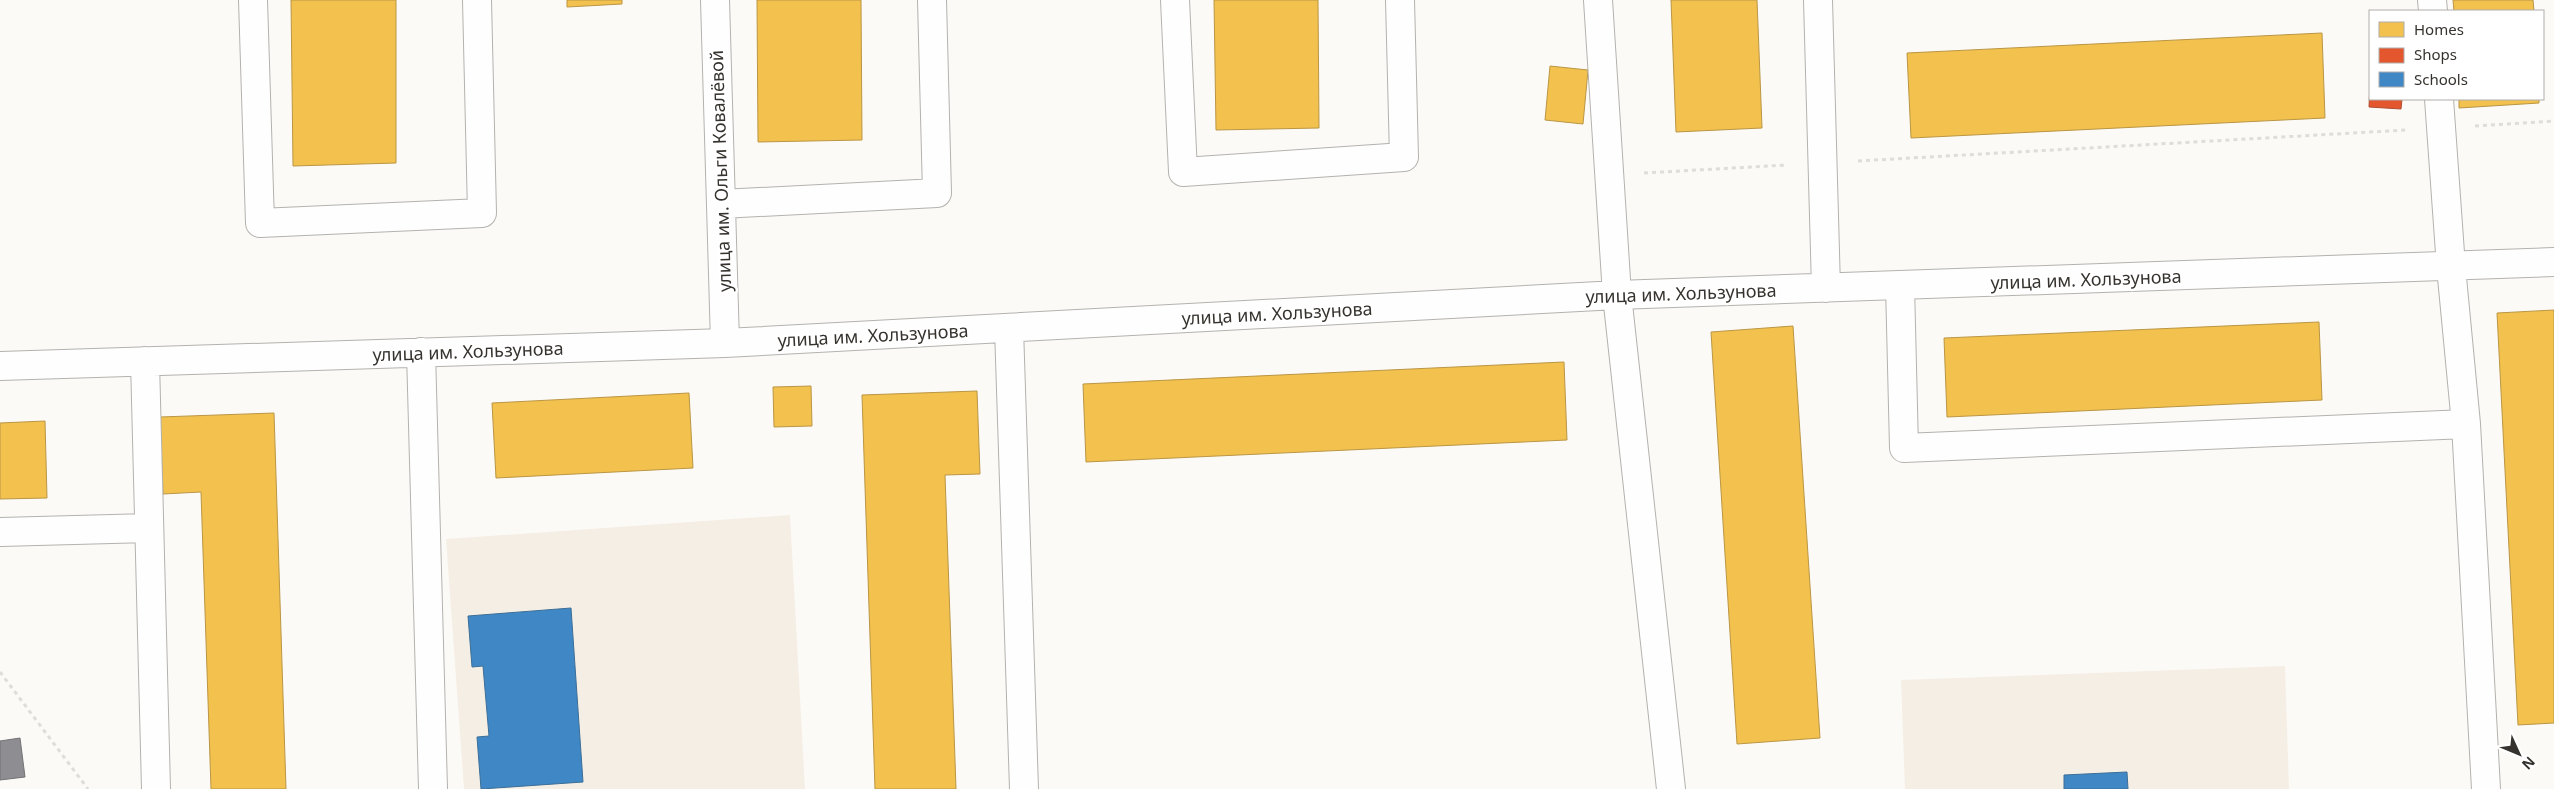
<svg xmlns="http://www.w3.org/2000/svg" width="2554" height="789" font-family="'Noto Sans',sans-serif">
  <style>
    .built { fill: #f5eee4 }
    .homes { fill: #f2c14e; stroke: #ba9644 }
    .shops { fill: #e4572e; stroke: #b04c2e }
    .schools { fill: #3f88c5; stroke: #3c6e98 }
    .industry { fill: #8d8d92; stroke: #737274 }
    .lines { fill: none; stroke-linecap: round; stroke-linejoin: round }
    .minor-casing { stroke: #b4b2ae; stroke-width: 30 }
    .path { stroke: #dddddc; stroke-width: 3; stroke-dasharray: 4 4; stroke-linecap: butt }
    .minor { stroke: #fffefe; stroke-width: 28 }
    .labels { text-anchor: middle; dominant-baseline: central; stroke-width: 5; stroke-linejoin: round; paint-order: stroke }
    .street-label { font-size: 18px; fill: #36332e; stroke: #fff }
  </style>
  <rect width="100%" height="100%" fill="#fcfaf7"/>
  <path class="built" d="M790,515L805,789H464L446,539Z
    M2285,666L2289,789H1905L1901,680Z"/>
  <path class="homes" d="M291,0H396V163L293,166Z
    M567,0H622V4L567,7Z
    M757,0H861L862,140L758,142Z
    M1214,0H1318L1319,128L1216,130Z
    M1671,0H1757L1762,128L1676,132Z
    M2453,0H2533L2534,11H2454Z
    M2322,33L2325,118L1911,138L1907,53Z
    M1550,66L1588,70L1583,124L1545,120Z
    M2459,99H2539V103L2459,108Z
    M2554,310V723L2518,725L2497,313Z
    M2319,322L2322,400L1947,417L1944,338Z
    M1793,326L1820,738L1737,744L1711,332Z
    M1564,362L1567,440L1086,462L1083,384Z
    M811,386L812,426L774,427L773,387Z
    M977,391L980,474L945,475L956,789H875L862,395Z
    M689,393L693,468L496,478L492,403Z
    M274,413L286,789H211L201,492L163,494L160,417Z
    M45,421L47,498L0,499V423Z"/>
  <path class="shops" d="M2370,82V99H2402L2401,109L2369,107Z"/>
  <path class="schools" d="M571,608L583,782L481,789L477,737L489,736L483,666L472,667L468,616Z
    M2127,772L2128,789H2064V775Z"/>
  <path class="industry" d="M20,738L25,777L0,780V741Z"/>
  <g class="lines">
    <defs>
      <path id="minor" d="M253,0L260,223L482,213L477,0
        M715,0L725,343
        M1175,0L1183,172L1404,157L1400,0
        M1598,0L1617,295L1671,789
        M1818,0L1826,288
        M2432,0L2433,11
        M721,204L937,193L932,0
        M1900,285L1904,448L2466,424L2451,267L2439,99
        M1009,328L1024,789
        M421,352L433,789
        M145,361L156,789
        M0,366L725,343L1617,295L2554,262
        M2466,424L2486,789
        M0,532L149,528"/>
    </defs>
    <use href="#minor" class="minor-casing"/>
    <path class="path" d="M2475,126L2554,121
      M1858,161L2406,130
      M1644,173L1787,165
      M0,672L88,789"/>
    <use href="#minor" class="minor"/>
  </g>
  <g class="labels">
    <g class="street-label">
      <text transform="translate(720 171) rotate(-92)">улица им. Ольги Ковалёвой</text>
      <text transform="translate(2086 279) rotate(-2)">улица им. Хользунова</text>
      <text transform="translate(1681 293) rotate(-2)">улица им. Хользунова</text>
      <text transform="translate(1277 313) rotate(-3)">улица им. Хользунова</text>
      <text transform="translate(873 335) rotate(-3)">улица им. Хользунова</text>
      <text transform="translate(468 351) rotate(-2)">улица им. Хользунова</text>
    </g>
  </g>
  <rect x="2369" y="10" width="175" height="90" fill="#ffffff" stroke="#afadab"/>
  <rect x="2379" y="22" width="25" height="15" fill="#f2c14e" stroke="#afadab"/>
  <text x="2414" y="35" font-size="15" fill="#36332e">Homes</text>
  <rect x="2379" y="48" width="25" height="15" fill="#e4572e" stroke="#afadab"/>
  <text x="2414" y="60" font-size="15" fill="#36332e">Shops</text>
  <rect x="2379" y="72" width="25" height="15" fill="#3f88c5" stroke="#afadab"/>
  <text x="2414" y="85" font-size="15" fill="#36332e">Schools</text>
  <g transform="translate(2519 754) rotate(134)" stroke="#ffffff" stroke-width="4" paint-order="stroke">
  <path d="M0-4L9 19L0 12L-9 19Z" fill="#36332e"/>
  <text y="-8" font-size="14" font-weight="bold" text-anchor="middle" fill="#36332e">N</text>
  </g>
</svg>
